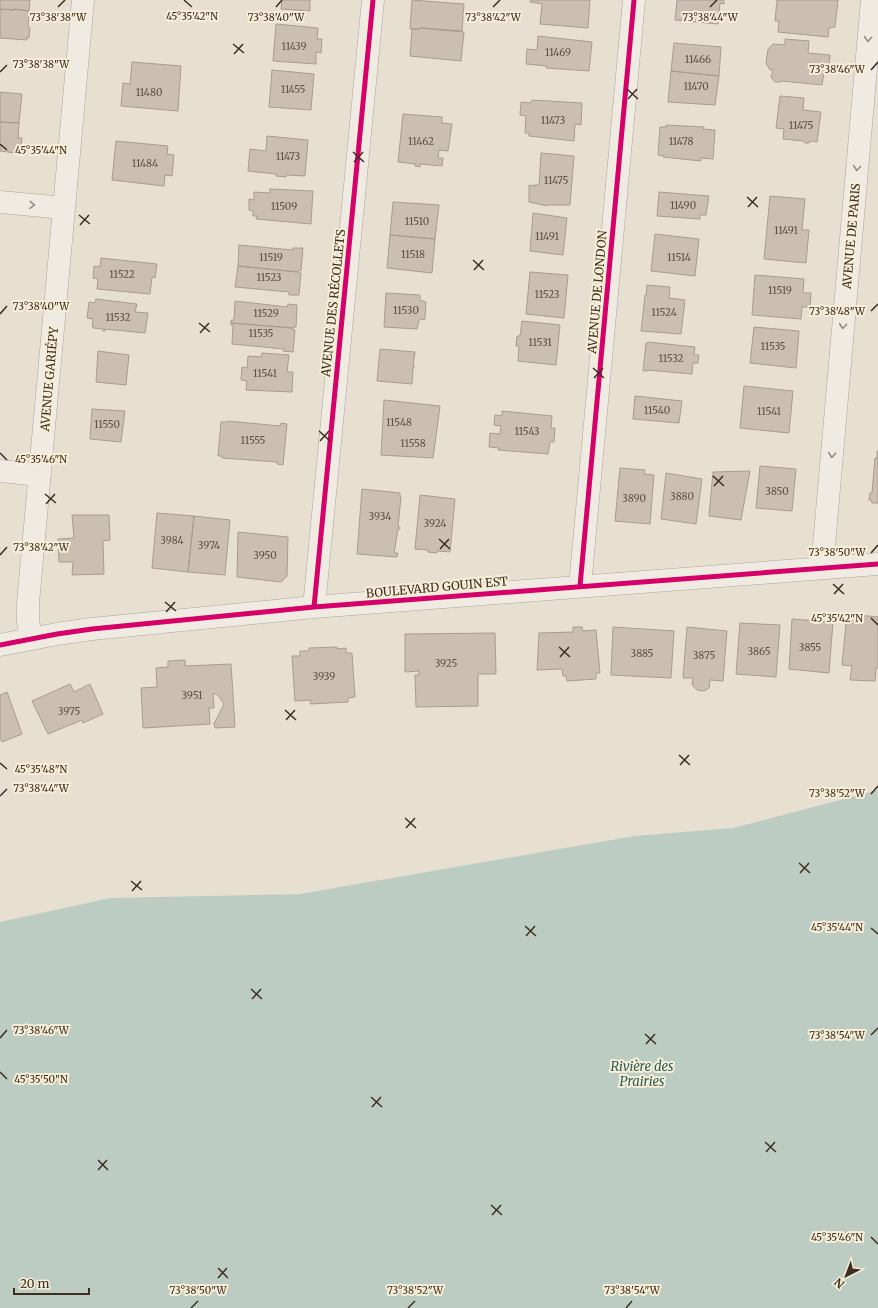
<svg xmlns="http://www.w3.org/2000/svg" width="878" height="1308" font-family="Merriweather,serif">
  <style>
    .water { fill: #bcccc2 }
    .building { fill: #cbbfb2; stroke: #a89c90 }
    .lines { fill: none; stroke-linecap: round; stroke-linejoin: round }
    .minor-casing { stroke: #ada599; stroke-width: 23 }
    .minor { stroke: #efebe3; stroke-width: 22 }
    .cycleway-casing { stroke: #f7eed8; stroke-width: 8 }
    .cycleway { stroke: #d6006c; stroke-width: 5 }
    .oneway { stroke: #968c82 }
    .ticks { fill: none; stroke: #3d2e20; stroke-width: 1.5 }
    .labels { text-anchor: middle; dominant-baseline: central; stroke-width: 4; stroke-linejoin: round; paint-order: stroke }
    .number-label { font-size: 10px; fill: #605244 }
    .street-label { font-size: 12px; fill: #3d2e20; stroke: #f7eed8 }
    .water-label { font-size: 13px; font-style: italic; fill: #2f5d5a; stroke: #f7eed8 }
    .ticks-label { font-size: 10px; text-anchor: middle; fill: #3d2e20; stroke: #f7eed8; stroke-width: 4; stroke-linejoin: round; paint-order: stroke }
  </style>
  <rect width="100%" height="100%" fill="#e7e0d1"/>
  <path class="water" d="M878,790V1308H0V922L110,898L300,894L634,836L733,828Z"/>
  <path class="building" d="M0,0H30L29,11L14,9V10L0,9Z
    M282,0H310V11L281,9Z
    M412,0L464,4L462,31L423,28H420V29H410Z
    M531,0H590L588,28L540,24L542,4L530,2Z
    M677,0H724V4L720,3L718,24L675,20Z
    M777,0H838L835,27L829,28L828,37L778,32L779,21H775Z
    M0,9L14,10V9L29,11L28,27L30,28L29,38L27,37V40L0,38Z
    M276,24L318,28L317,39H322L321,53L316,52V64L273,61Z
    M420,28L464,32L461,61L410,56L412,29H420Z
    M538,36L592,42L589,71L546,68L547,66L526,64L527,49L537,50Z
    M785,39L809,41L808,53L830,55L828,72H824L822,85L782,81L780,82H775L771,77L773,70H770L766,63L768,49L773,44L785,45Z
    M674,43L721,47L719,76L671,71Z
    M132,62L181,66L178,111L121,106L123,83L130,84Z
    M272,70L314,74L311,110L269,107Z
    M671,71L719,76L715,105L668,102Z
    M0,92L22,94L19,123L0,122Z
    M780,96L804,98L803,110L821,112L817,142L810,141L809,143H805L803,141L783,139L784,129L776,128Z
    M532,100L582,103L581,125L575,124L574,141L529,136V133H525L526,116L520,115L521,102L531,103Z
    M403,114L442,117V123L452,124L448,151L439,150L438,158H443L442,166L420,164V167L415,166L416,164L398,162Z
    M0,122L19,123L18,138H22L20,151H16V153L0,151Z
    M666,125L704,127L703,129L715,130L713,159L701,158V161L663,157L664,156L658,155L660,127H666Z
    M267,136L308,140L305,176L287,175L286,177L276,176V174L248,171L250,149L266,151Z
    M116,141L168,146L167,154L174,155L172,176L165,175L164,186L112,180Z
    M541,153L574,156L570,205H547V206L529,202V185L535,186L534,185H539Z
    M270,189L313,191L311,224L256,219L257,216H253V211L249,210V199L254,200V192L270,193Z
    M659,192L709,196L706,215H700V219L657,216Z
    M770,196L805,199L802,230H809L806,263L764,259Z
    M393,202L439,205L435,239L390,235Z
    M533,213L567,218L563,255L530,251Z
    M655,234L699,239L695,276L651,271Z
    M390,235L435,239L432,273L387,268Z
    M239,245L293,250V248H303L301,271L299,270L298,272L238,266Z
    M101,258L157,264L155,278L152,277L150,294L97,289L98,279L93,278L94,266L100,267Z
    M238,266L298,272L299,273H301L299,295H289V292L235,287Z
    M530,272L568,275L564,318L526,314Z
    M755,275L804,279L803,293H811L810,307H802L801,319L752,315Z
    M647,285L670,287L669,298L685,300L681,334L641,331L645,295L646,296Z
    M386,293L420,295V300L426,302L425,319L419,320L417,329L384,327Z
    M96,299L137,304L135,312L148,313L145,333L105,329V331H103V329L93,328V326H92L93,319L87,318L89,302L95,303Z
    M235,301L287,307L288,304L297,305L296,327H293V328L231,323V320H234Z
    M522,321L560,325L556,365L518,361L519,346H516L517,336H520Z
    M231,323L293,328V330H295L293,352L283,351L284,349L232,344L233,325H231Z
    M754,327L799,331L796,368L750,363Z
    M648,342L695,347L694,355H699L698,363H693L692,374L647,370V371H643L646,343H647Z
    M380,349L415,352L413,365H414V368H413L412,384L377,381Z
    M98,351L129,355L126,385L96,382Z
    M262,353L289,355L287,372H293L292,392L246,390L247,381L241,380L242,367L247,368L248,356L261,357Z
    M744,386L793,391L789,433L740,428Z
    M635,396L682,401L679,423L633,419Z
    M384,400L440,406L433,458L381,455Z
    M92,409L125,411L121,442L90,439Z
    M502,411L552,416L551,428H555L554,442H550L548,454L498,450L499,448L489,447L490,433L500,434L501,426L494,425L495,415L502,416Z
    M228,421L280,426L281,423L287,424L283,465L277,464V462L222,458V456H218L221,422H228Z
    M877,451H878V503H872L871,500H869L870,493H872L875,458H877Z
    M760,466L796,469L792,511L756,508Z
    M620,468L645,470L644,474L654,475L650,524L615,521Z
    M750,471L741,520L709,516L713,472Z
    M666,473L702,479L696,524L661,519Z
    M362,489L400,493V496L401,497L398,527H400V529H398L394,553H398L397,557L357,554Z
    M420,495L455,499L450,552L437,551V553L428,552V550L415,549Z
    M157,513L194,516L188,572L152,568Z
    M72,515H109L110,540L103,541L104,574L72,575L73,562H59L58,539L74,538Z
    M194,516L230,520L225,575L188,572Z
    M238,532L288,537L287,576L281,582L237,577Z
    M847,614L878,617V668H876L875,681L850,680L852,666L842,665Z
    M792,619L833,622L829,673L789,669Z
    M740,623L780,625L776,677L736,674Z
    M573,627H582L583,631L596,630L600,673H596V679L567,681L566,676H563L562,669L537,670L539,633L573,632Z
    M613,627L674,631L671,678L611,675Z
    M687,627L727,631L723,681L710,680L709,688L704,691L697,690L692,685L693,678H683Z
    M495,633L496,674H478V706L416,707L415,675H419V671L405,672V634Z
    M337,647V649L346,648V653H352L355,697L348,698V702L310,704L311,700L295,701L292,656H300V651H309V648Z
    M185,660V666L231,664L235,727L215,728L214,724L224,704L217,694H213L214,708H209L210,724L143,728L141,688L157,687L156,668L168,667V661Z
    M70,684L74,692L90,684L103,714L83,723L82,720L48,734L32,701Z
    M7,692L22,734L2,742L0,737V695Z"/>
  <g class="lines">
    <defs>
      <path id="minor" d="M0,202L64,208
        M0,471L40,475
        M822,568L872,0
        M580,586L634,0
        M314,607L373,0
        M32,638L28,622V603L83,0
        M0,645L57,634L92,629L314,607L878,564"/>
    </defs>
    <use href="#minor" class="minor-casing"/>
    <use href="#minor" class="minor"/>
    <defs>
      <path id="cycleway" d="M580,586L634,0
        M314,607L373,0
        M0,645L57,634L92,629L314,607L878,564"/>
    </defs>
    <use href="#cycleway" class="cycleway-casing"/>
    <use href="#cycleway" class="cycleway"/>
  </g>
  <defs><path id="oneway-chevron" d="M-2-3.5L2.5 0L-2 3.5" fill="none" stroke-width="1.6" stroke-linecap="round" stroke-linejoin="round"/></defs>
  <g class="oneway">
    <use href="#oneway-chevron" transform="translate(868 39) rotate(95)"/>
    <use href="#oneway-chevron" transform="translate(857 168) rotate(95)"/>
    <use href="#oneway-chevron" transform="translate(32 205) rotate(4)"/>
    <use href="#oneway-chevron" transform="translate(843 326) rotate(95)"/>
    <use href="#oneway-chevron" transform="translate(832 455) rotate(95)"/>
  </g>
  <path class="ticks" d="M184,0L192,7M58,7L65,0M276,7L282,0M493,7L500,0M710,7L717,0M233,44L244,53M234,54L243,44M871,70L878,62M0,72L7,65M627,89L638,99M628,99L637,89M0,144L7,150M353,152L364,162M354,162L363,152M747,197L758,207M748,207L757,197M79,215L90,224M80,225L89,215M473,260L484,270M474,270L483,260M871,311L878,304M0,314L7,306M199,323L210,332M200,333L209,323M593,368L604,378M594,378L603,368M319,431L330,441M320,441L329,431M0,453L7,460M713,476L724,486M714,486L723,476M45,494L56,503M46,504L55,494M439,539L450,549M440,549L449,539M871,553L878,545M0,555L7,547M833,584L844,594M834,594L843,584M165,602L176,611M166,612L175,602M871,618L878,625M559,647L570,657M560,657L569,647M285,710L296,720M286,720L295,710M679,755L690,765M0,763L7,769M680,765L689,755M871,794L878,786M0,796L7,789M405,818L416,828M406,828L415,818M799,863L810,873M800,873L809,863M131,881L142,890M132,891L141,881M525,926L536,936M871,928L878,934M526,936L535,926M251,989L262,999M252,999L261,989M645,1034L656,1044M871,1035L878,1028M0,1038L7,1030M646,1044L655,1034M0,1072L7,1079M371,1097L382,1107M372,1107L381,1097M765,1142L776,1152M766,1152L775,1142M98,1160L108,1170M98,1170L107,1160M491,1205L502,1215M492,1215L501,1205M871,1237L878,1244M218,1268L228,1278M218,1278L227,1268M191,1308L198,1301M408,1308L415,1301M626,1308L632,1301"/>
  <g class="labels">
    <g class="number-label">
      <text x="294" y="46">11439</text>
      <text x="558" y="52">11469</text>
      <text x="698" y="59">11466</text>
      <text x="696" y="86">11470</text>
      <text x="293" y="89">11455</text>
      <text x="149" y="92">11480</text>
      <text x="553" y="120">11473</text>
      <text x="801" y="125">11475</text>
      <text x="421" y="141">11462</text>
      <text x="681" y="141">11478</text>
      <text x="288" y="156">11473</text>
      <text x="145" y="163">11484</text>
      <text x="556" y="180">11475</text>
      <text x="683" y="205">11490</text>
      <text x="284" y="206">11509</text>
      <text x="417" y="221">11510</text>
      <text x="786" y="230">11491</text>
      <text x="547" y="236">11491</text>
      <text x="413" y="254">11518</text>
      <text x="271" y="257">11519</text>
      <text x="679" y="257">11514</text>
      <text x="122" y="274">11522</text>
      <text x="269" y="277">11523</text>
      <text x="780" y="290">11519</text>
      <text x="547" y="294">11523</text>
      <text x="406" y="310">11530</text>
      <text x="664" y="312">11524</text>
      <text x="266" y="313">11529</text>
      <text x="118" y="317">11532</text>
      <text x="261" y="333">11535</text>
      <text x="540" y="342">11531</text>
      <text x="773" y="346">11535</text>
      <text x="671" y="358">11532</text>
      <text x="265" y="373">11541</text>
      <text x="657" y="410">11540</text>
      <text x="769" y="411">11541</text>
      <text x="399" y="422">11548</text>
      <text x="107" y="424">11550</text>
      <text x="527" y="431">11543</text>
      <text x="253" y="440">11555</text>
      <text x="413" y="443">11558</text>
      <text x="777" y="491">3850</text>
      <text x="682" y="496">3880</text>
      <text x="634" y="498">3890</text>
      <text x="380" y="516">3934</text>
      <text x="435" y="523">3924</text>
      <text x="172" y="540">3984</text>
      <text x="209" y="545">3974</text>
      <text x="265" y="555">3950</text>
      <text x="810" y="647">3855</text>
      <text x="759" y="651">3865</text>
      <text x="642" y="653">3885</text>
      <text x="704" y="655">3875</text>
      <text x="446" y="663">3925</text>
      <text x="324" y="676">3939</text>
      <text x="192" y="695">3951</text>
      <text x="69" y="711">3975</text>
    </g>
    <g class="street-label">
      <text transform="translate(851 236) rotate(-85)">AVENUE DE PARIS</text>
      <text transform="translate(597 292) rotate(-85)">AVENUE DE LONDON</text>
      <text transform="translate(333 303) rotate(-84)">AVENUE DES RÉCOLLETS</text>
      <text transform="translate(49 379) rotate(-85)">AVENUE GARIÉPY</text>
      <text transform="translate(437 587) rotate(-5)">BOULEVARD GOUIN EST</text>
    </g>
    <g class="water-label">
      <text x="642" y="1066">Rivière des<tspan x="642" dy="15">Prairies</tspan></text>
    </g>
  </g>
  <g class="ticks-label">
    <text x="192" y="20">45°35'42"N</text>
    <text x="58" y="21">73°38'38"W</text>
    <text x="276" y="21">73°38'40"W</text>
    <text x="493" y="21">73°38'42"W</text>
    <text x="710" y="21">73°38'44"W</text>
    <text x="41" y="68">73°38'38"W</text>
    <text x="837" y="73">73°38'46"W</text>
    <text x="41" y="154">45°35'44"N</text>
    <text x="41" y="310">73°38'40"W</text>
    <text x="837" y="315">73°38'48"W</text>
    <text x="41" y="463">45°35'46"N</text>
    <text x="41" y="551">73°38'42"W</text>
    <text x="837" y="556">73°38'50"W</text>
    <text x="837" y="622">45°35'42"N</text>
    <text x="41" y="773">45°35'48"N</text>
    <text x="41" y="792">73°38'44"W</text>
    <text x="837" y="797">73°38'52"W</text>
    <text x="837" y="931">45°35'44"N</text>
    <text x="41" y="1034">73°38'46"W</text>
    <text x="837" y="1039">73°38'54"W</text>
    <text x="41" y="1083">45°35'50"N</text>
    <text x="837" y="1241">45°35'46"N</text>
    <text x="198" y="1294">73°38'50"W</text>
    <text x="415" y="1294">73°38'52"W</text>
    <text x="632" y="1294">73°38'54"W</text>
  </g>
  <g transform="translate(846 1276) rotate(222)" stroke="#f7eed8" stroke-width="3" paint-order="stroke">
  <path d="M0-3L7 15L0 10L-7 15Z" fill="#3d2e20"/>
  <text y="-6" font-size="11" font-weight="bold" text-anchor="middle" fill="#3d2e20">N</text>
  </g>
  <path d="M14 1288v6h75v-6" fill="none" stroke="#3d2e20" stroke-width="2"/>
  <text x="20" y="1288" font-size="12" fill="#3d2e20" stroke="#f7eed8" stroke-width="3" paint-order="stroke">20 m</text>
</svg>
